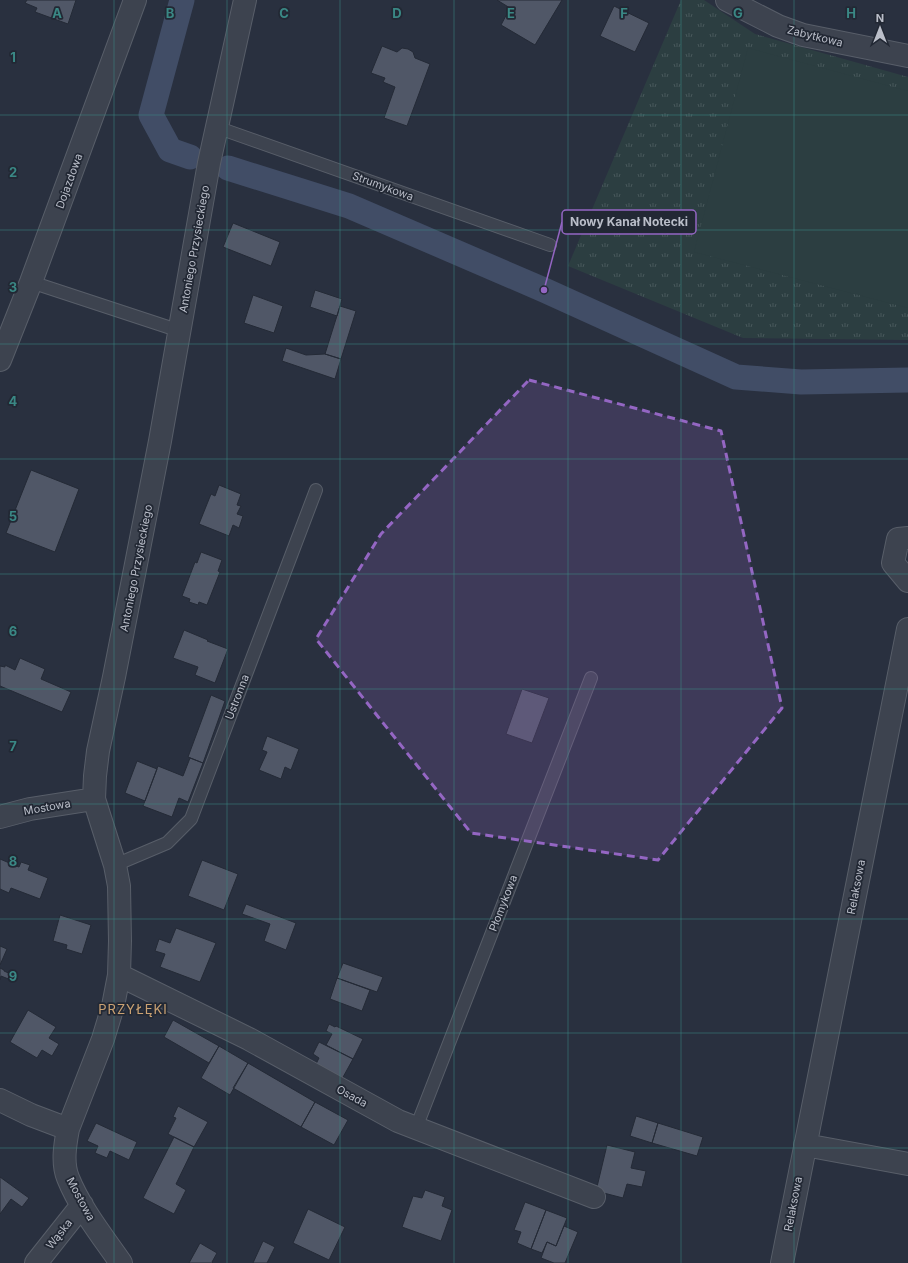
<svg xmlns="http://www.w3.org/2000/svg" width="908" height="1263" font-family="Inter,sans-serif">
  <style>
    .park { fill: url(#park-tufts) }
    .garden { fill: #2c3e41 }
    .lines { fill: none; stroke-linecap: round; stroke-linejoin: round }
    .canal { stroke: #414d66; stroke-width: 25 }
    .building { fill: #505767; stroke: #242a36 }
    .service-casing { stroke: #585e69; stroke-width: 14 }
    .minor-casing { stroke: #585e69; stroke-width: 24 }
    .tertiary-casing { stroke: #585e69; stroke-width: 24 }
    .service { stroke: #3d434f; stroke-width: 12 }
    .minor { stroke: #3d434f; stroke-width: 22 }
    .tertiary { stroke: #3d434f; stroke-width: 22 }
    .marked { fill: #9466c3; fill-opacity: 0.2; stroke: #9466c3; stroke-width: 3; stroke-dasharray: 8 5; stroke-linejoin: round }
    .grid { fill: none; stroke: #3a8885; stroke-width: 1; stroke-opacity: 0.55 }
    .labels { text-anchor: middle; dominant-baseline: central; stroke-width: 3.5; stroke-linejoin: round; paint-order: stroke }
    .street-label { font-size: 11px; fill: #babec9; stroke: #222834 }
    .quarter-label { font-size: 13px; letter-spacing: 1px; fill: #cba273; stroke: #222834 }
    .grid-label { font-size: 13px; text-anchor: middle; font-weight: bold; fill: #3a8885; stroke: #222834; stroke-width: 3.5; stroke-linejoin: round; paint-order: stroke }
    .leader { fill: none; stroke: #9466c3; stroke-width: 1.5 }
    .callout-dot { fill: #9466c3; stroke: #222834; stroke-width: 1.5 }
    .callout { fill: #222834; stroke: #9466c3; stroke-width: 1.5 }
    .callout-label { font-size: 12px; text-anchor: middle; font-weight: bold; fill: #babec9 }
  </style>
  <defs>
    <pattern id="park-tufts" width="24" height="20" patternUnits="userSpaceOnUse"><rect width="24" height="20" fill="#2c3e41"/><path d="M3 7l-1-3M5 7V3M7 7l1-3M15 17l-1-3M17 17v-4M19 17l1-3" fill="none" stroke="#48585b"/></pattern>
  </defs>
  <rect width="100%" height="100%" fill="#29303f"/>
  <path class="park" d="M681,0H704L755,34L908,77V340L743,338L568,266Z"/>
  <path class="garden" d="M748,48L908,91V308L694,252Z"/>
  <g class="lines">
    <path class="canal" d="M182,0L151,115L170,150L190,157
      M228,168L349,206L544,290L736,377L801,382L908,380"/>
  </g>
  <path class="building" d="M27,0H76L68,24L35,12L37,8L25,3Z
    M497,0H562L535,45L501,25L510,8Z
    M614,6L649,23L635,52L600,36Z
    M382,46L397,52L402,48L408,49L413,52L415,58L430,64L407,126L384,118L395,87L383,82L385,78L371,73Z
    M233,223L280,242L271,266L223,247Z
    M315,290L342,299L337,316L310,307Z
    M253,295L283,306L274,333L244,323Z
    M340,306L356,311L341,359L325,354Z
    M286,348L306,355L325,354L341,359L335,379L282,361Z
    M31,470L79,489L55,552L6,533Z
    M219,485L241,494L237,505L241,506L237,514L243,516L239,528L233,525L229,536L199,524L211,494L215,496Z
    M201,552L222,560L218,571L220,572L207,605L199,602L198,605L189,602L190,599L182,596L195,562L197,563Z
    M184,630L208,640L207,641L228,649L215,683L195,675L198,667L173,658Z
    M20,658L45,669L41,679L71,692L62,712L0,686V666L5,667V665L15,670Z
    M522,689L549,698L532,743L506,734Z
    M211,695L225,701L203,763L188,757Z
    M267,736L299,749L291,770L285,767L281,779L259,770L267,752L262,750Z
    M190,758L203,763L188,802L179,798L172,817L143,806L158,766L183,776Z
    M137,761L157,769L145,801L125,793Z
    M0,859L19,867L21,862L30,865L28,870L48,878L40,899L11,888L9,893L0,889Z
    M202,860L238,874L224,910L188,896Z
    M246,904L296,923L286,950L264,941L270,924L242,914Z
    M60,915L91,925L82,954L66,949L67,945L53,941Z
    M176,928L216,943L200,982L160,967L165,954L155,951L159,939L170,943Z
    M0,946L7,949L0,965Z
    M343,963L383,977L377,992L337,978Z
    M0,968L4,970V971L13,975L11,980L1,976L0,980Z
    M337,978L370,990L362,1011L330,999Z
    M28,1010L56,1027L49,1038L59,1044L52,1056L42,1050L37,1058L10,1042Z
    M173,1020L219,1046L209,1063L164,1037Z
    M329,1024L335,1027L336,1026L363,1039L353,1059L326,1045L332,1034L326,1031Z
    M319,1042L353,1059L342,1079L315,1066L319,1058L313,1054Z
    M219,1046L248,1063L230,1095L201,1078Z
    M248,1063L315,1102L301,1127L233,1088Z
    M315,1102L348,1120L334,1145L301,1127Z
    M178,1106L208,1122L194,1147L168,1134L176,1118L173,1117Z
    M636,1116L658,1123L652,1143L630,1136Z
    M96,1123L137,1142L129,1160L110,1151L107,1158L95,1153L98,1146L87,1141Z
    M658,1123L703,1137L697,1156L652,1143Z
    M174,1137L194,1147L176,1184L186,1190L174,1214L143,1198Z
    M607,1145L635,1152L631,1168L646,1171L642,1187L627,1184L623,1198L596,1191Z
    M0,1177L29,1198L22,1207L11,1199L0,1214Z
    M425,1190L445,1197L442,1206L452,1210L441,1241L402,1227L413,1196L422,1198Z
    M525,1202L546,1210L531,1249L517,1243L521,1232L514,1230Z
    M308,1209L345,1227L329,1260L293,1243Z
    M546,1210L567,1218L556,1246L547,1242L542,1253L531,1249Z
    M564,1226L578,1232L565,1263H554L541,1258L547,1242L556,1246Z
    M263,1241L275,1247L267,1263H253Z
    M200,1243L217,1253L212,1262L213,1263H189Z"/>
  <g class="lines">
    <defs>
      <path id="service" d="M216,127L550,245
        M31,282L180,331
        M115,865L167,843L191,819L316,490
        M416,1128L591,678"/>
      <path id="minor" d="M0,360L31,282L135,0
        M908,538L898,539L893,563L908,581
        M0,817L30,809L94,799
        M119,975L249,1039L398,1121L594,1197
        M0,1100L31,1115L68,1129
        M805,1145L908,1164
        M36,1263L82,1205
        M121,1263C103,1237 80,1208 68,1178C62,1163 65,1145 68,1129L103,1039L113,1006L119,975L120,941L119,886L115,865L94,799L95,776L98,751L114,677L160,441L209,163L245,0
        M782,1263L908,629"/>
      <path id="tertiary" d="M727,0L778,26L803,35L908,56"/>
    </defs>
    <use href="#service" class="service-casing"/>
    <use href="#minor" class="minor-casing"/>
    <use href="#tertiary" class="tertiary-casing"/>
    <use href="#service" class="service"/>
    <use href="#minor" class="minor"/>
    <use href="#tertiary" class="tertiary"/>
  </g>
  <path class="marked" d="M529,380L721,431L782,708L658,860L471,833L316,639L381,534Z"/>
  <path class="grid" d="M114,0V1263M227,0V1263M340,0V1263M454,0V1263M568,0V1263M681,0V1263M794,0V1263M0,115H908M0,230H908M0,344H908M0,459H908M0,574H908M0,689H908M0,804H908M0,919H908M0,1033H908M0,1148H908"/>
  <g class="labels">
    <g class="street-label">
      <text transform="translate(815 36) rotate(14)">Zabytkowa</text>
      <text transform="translate(69 181) rotate(-70)">Dojazdowa</text>
      <text transform="translate(383 186) rotate(20)">Strumykowa</text>
      <text transform="translate(194 249) rotate(-80)">Antoniego Przysieckiego</text>
      <text transform="translate(136 568) rotate(-79)">Antoniego Przysieckiego</text>
      <text transform="translate(237 697) rotate(-69)">Ustronna</text>
      <text transform="translate(47 807) rotate(-10)">Mostowa</text>
      <text transform="translate(856 887) rotate(-79)">Relaksowa</text>
      <text transform="translate(503 903) rotate(-69)">Płomykowa</text>
      <text transform="translate(352 1096) rotate(29)">Osada</text>
      <text transform="translate(81 1199) rotate(62)">Mostowa</text>
      <text transform="translate(793 1204) rotate(-79)">Relaksowa</text>
      <text transform="translate(59 1234) rotate(-52)">Wąska</text>
    </g>
    <g class="quarter-label">
      <text x="133" y="1009">PRZYŁĘKI</text>
    </g>
  </g>
  <g class="grid-label">
    <text x="57" y="18">A</text>
    <text x="170" y="18">B</text>
    <text x="284" y="18">C</text>
    <text x="397" y="18">D</text>
    <text x="511" y="18">E</text>
    <text x="624" y="18">F</text>
    <text x="738" y="18">G</text>
    <text x="851" y="18">H</text>
    <text x="13" y="62">1</text>
    <text x="13" y="177">2</text>
    <text x="13" y="292">3</text>
    <text x="13" y="406">4</text>
    <text x="13" y="521">5</text>
    <text x="13" y="636">6</text>
    <text x="13" y="751">7</text>
    <text x="13" y="866">8</text>
    <text x="13" y="981">9</text>
  </g>
  <path class="leader" d="M544 290L562 222"/>
  <circle class="callout-dot" cx="544" cy="290" r="4"/>
  <rect class="callout" x="562" y="210" width="134" height="24" rx="4"/>
  <g class="callout-label">
    <text x="629" y="226">Nowy Kanał Notecki</text>
  </g>
  <g transform="translate(880 28)" stroke="#222834" stroke-width="3" paint-order="stroke">
  <path d="M0-3L7 15L0 10L-7 15Z" fill="#babec9"/>
  <text y="-6" font-size="11" font-weight="bold" text-anchor="middle" fill="#babec9">N</text>
  </g>
</svg>
